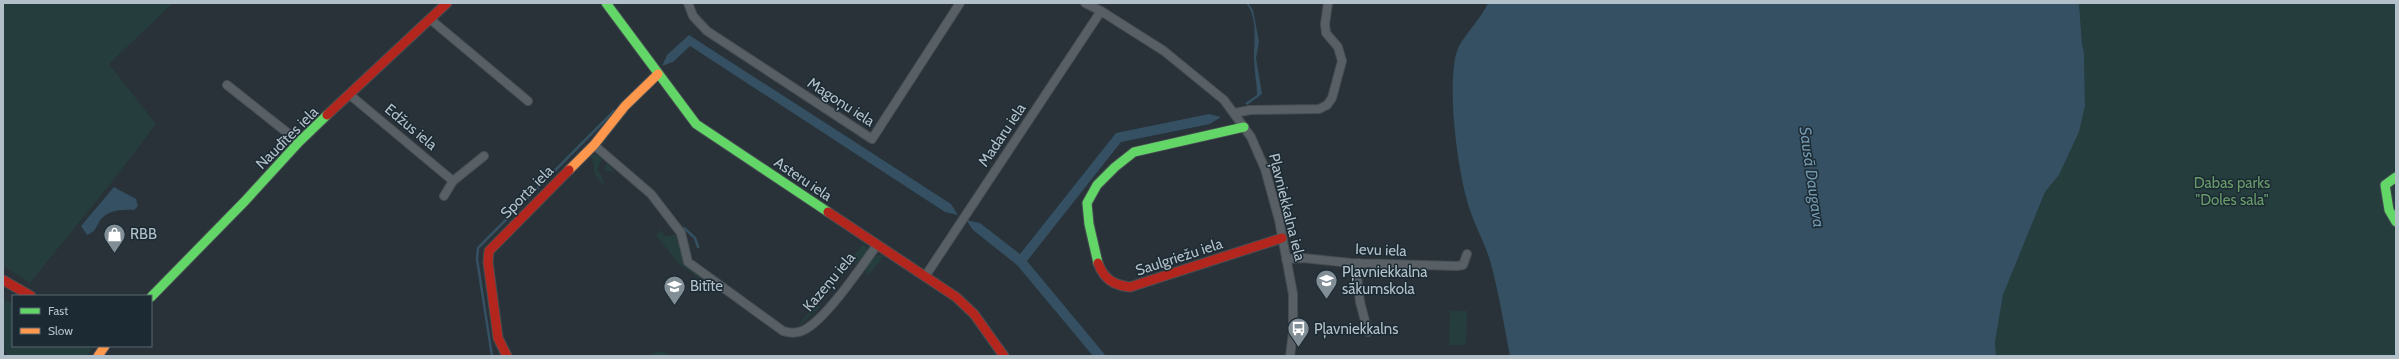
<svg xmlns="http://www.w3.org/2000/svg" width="2399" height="359" font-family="Cabin,sans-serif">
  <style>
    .green { fill: #253d3c }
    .water { fill: #345062 }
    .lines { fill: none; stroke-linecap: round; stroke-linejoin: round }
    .stream { stroke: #345062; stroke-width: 2.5 }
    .street-casing { stroke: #474e53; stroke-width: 10 }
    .fast-casing { stroke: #474e53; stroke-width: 11 }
    .slow-casing { stroke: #474e53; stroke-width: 11 }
    .jam-casing { stroke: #474e53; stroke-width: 11 }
    .street { stroke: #596065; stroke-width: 8 }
    .fast { stroke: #63d668; stroke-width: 9 }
    .slow { stroke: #ff974d; stroke-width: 9 }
    .jam { stroke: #b3261e; stroke-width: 9 }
    .labels { text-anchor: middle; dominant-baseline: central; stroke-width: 3; stroke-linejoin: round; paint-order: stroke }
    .street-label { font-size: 15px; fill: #b2c0c9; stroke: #1c2a33 }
    .park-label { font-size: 15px; fill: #689b6a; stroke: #1c2a33 }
    .poi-label { font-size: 15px; fill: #b2c0c9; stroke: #1c2a33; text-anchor: start }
    .water-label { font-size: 16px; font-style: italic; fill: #7197ae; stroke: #1c2a33 }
  </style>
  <rect width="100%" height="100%" fill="#283238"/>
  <path class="green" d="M3,3H173L109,64L156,124L115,178L30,283L3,266Z
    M2079,3H2396V356H1996L1995,342L2003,295L2045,192L2059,175L2079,132L2085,106L2084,53L2082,44Z
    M596,154L602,159L597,170L602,176L604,185C590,174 597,168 590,155Z
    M606,164H608L614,171H604Z
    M660,229L665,236L678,234L685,264L700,275L702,280L678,263L655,234H659Z
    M863,244L867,247V252L855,265L851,259Z
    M879,255L884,256L869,275L864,269L873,257Z
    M3,299L13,304V346H88L92,349L87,356H8L3,350Z
    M817,303L820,307L800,325L799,324Z
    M1450,311H1467L1466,345H1449Z
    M656,352H665L672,356H647Z"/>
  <path class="water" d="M1246,3H1248L1253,10L1259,42L1256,58L1262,94L1247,105L1245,103L1257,95C1257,83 1254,70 1254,57C1254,39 1258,18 1246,3Z
    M1488,3H2079L2082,44L2084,53L2085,106L2079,132L2059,175L2045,192L2003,295L1995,342L1996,356H1510C1504,325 1499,294 1491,264C1486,245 1476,229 1470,210C1458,176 1446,86 1457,51C1462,37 1481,19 1488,3Z
    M689,35L951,204L958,215L945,212L690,46L673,62L662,66L667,55Z
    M1209,114L1221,117L1210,124L1121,142L1027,261L1106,356H1093L1017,265L973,230L966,220L980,223L1020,254L1116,133Z
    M114,187L136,199L138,206L134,210C121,209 104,210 98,224C95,230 94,232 87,235L81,226Z"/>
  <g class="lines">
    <path class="stream" d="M684,228L695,238L698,247
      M492,356L477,259L478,248L614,111"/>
    <defs>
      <path id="street" d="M688,3L693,16L707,31L872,139L960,3
        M1085,3L1101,11L1164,51L1224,100L1251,137L1265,169L1279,220L1293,294V333L1290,356
        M430,19L528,101
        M227,85L299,142
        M350,95L453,181
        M1235,113L1250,110L1319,109L1327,105L1332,98L1342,61L1338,47L1326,33L1325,24L1328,3
        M594,145L651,194L681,233L688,262L783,331C792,334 801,333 809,327C830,313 861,267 877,245
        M444,196L453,181L484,156
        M1286,259L1303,258L1351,263L1457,266L1463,265L1467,254
        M1359,263L1356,268L1360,302L1368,332
        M926,275L1101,11"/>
      <path id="fast" d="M606,3L696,124L828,212
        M2396,177L2385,185L2389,210L2396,222
        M1098,263L1089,224L1087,203L1097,185L1115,167L1134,152L1244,127
        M151,297L245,201L299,142L327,115"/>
      <path id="slow" d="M569,170L594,145L625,106L658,74
        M98,356L105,346"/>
      <path id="jam" d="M327,115L447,3
        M828,212L956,297L974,314L1004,356
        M1098,263C1104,279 1113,285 1130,287L1282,238
        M3,280L31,296
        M507,356L498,338L488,262L489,251L569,170"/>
    </defs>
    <use href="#street" class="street-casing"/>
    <use href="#fast" class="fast-casing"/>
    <use href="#slow" class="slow-casing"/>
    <use href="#jam" class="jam-casing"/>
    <use href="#street" class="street"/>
    <use href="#fast" class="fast"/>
    <use href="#slow" class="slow"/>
    <use href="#jam" class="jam"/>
  </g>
  <defs>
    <symbol id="shop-pin" viewBox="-11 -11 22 30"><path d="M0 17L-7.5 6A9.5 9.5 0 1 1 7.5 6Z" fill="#828e96" stroke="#1c2a33"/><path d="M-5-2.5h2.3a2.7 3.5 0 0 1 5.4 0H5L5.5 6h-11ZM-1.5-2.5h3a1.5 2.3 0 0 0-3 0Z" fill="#fff"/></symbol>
    <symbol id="school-pin" viewBox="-11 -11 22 30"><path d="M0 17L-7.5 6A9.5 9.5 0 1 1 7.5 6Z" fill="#828e96" stroke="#1c2a33"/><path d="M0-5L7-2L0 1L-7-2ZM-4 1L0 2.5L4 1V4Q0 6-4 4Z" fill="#fff"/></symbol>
    <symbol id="bus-pin" viewBox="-11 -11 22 30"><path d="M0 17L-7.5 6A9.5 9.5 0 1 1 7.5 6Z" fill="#828e96" stroke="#1c2a33"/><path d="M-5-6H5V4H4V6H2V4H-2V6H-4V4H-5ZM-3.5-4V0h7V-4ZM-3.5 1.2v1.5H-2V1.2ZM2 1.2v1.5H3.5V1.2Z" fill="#fff"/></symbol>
  </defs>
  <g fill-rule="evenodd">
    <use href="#shop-pin" x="102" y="222" width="25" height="34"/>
    <use href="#school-pin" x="1314" y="268" width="25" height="34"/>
    <use href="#school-pin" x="662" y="274" width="25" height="34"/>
    <use href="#bus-pin" x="1286" y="316" width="25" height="34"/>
  </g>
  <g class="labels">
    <g class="street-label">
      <text transform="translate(841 102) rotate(33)">Magoņu iela</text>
      <text transform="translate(411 127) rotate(40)">Edžus iela</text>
      <text transform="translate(1002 135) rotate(-56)">Madaru iela</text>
      <text transform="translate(287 138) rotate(-45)">Naudītes iela</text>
      <text transform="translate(803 179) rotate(34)">Asteru iela</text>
      <text transform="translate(527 192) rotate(-45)">Sporta iela</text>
      <text transform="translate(1287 207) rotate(76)">Pļavniekkalna iela</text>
      <text transform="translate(1381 250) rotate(2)">Ievu iela</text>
      <text transform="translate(1179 257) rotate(-18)">Saulgriežu iela</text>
      <text transform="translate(829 282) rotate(-50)">Kazeņu iela</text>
    </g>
    <g class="park-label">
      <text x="2232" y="183">Dabas parks<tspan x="2232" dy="17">"Doles sala"</tspan></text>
    </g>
    <g class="poi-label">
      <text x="130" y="234">RBB</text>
      <text x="1342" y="272">Pļavniekkalna<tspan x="1342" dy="17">sākumskola</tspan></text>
      <text x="690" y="286">Bitīte</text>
      <text x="1314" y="329">Pļavniekkalns</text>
    </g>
    <g class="water-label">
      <text transform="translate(1812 177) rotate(82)">Sausā Daugava</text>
    </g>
  </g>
  <rect width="2399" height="359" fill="none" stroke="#b2c0c9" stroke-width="8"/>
  <rect x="12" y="295" width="140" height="52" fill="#1c2a33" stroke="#58666f"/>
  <rect x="20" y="308" width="20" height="6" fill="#63d668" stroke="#58666f"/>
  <text x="48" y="315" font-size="12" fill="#b2c0c9">Fast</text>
  <rect x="20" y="328" width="20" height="6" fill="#ff974d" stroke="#58666f"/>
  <text x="48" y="335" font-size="12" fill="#b2c0c9">Slow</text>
</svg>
